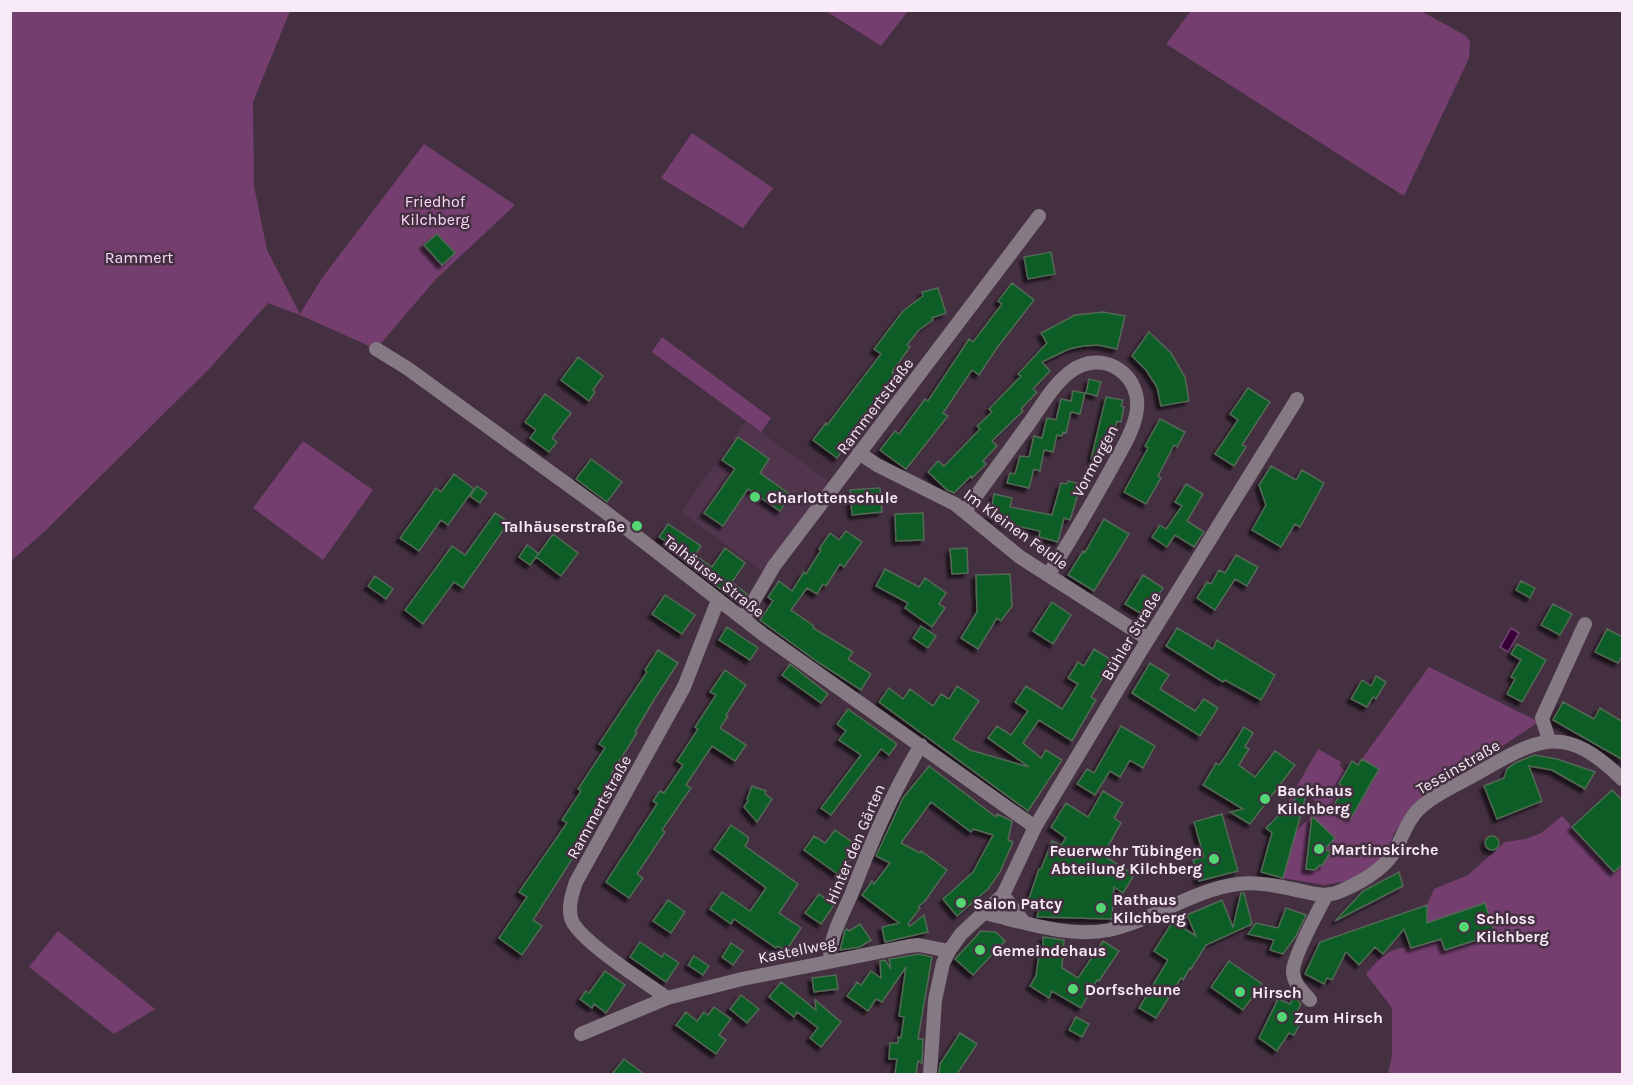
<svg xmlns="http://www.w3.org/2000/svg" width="1633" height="1085" font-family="Karla,sans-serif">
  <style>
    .built { fill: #50354d }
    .green { fill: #743f6f }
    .water { fill: #390037; stroke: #724670; stroke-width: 1.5 }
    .building { fill: #115d27; stroke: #526955; stroke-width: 1.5; filter: url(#shadow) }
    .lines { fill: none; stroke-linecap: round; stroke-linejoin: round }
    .minor { stroke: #857a83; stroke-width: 14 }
    .poi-dot { fill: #54d672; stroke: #453042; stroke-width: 2 }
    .labels { text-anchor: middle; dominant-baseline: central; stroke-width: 5; stroke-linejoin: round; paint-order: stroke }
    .park-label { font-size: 16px; fill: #fbd7f6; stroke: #453042 }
    .street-label { font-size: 16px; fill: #f8eaf6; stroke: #453042 }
    .poi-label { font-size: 16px; font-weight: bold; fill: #f8eaf6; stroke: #453042; text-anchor: start }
  </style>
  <defs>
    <filter id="shadow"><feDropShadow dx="-4" dy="4" stdDeviation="1.5" flood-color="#0009"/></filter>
  </defs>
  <rect width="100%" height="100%" fill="#453042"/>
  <path class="built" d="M746,421L829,482L763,572L681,512Z"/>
  <path class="green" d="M11,11H290L253,102L254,186L267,250L300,314L322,278L424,144L515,205L436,279L376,349L300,315L268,303L210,368L45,531L11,561Z
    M826,11H908L881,46Z
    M1421,11L1466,36L1470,42L1469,58L1404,196L1166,44L1191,11Z
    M692,133L773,188L743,228L661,178Z
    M662,337L771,418L761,432L652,352Z
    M303,441L373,490L323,560L253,508Z
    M1429,667L1539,722L1473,765L1428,792L1414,804L1394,833L1390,847L1382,860L1353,880L1324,885L1283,878L1296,831L1321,807L1304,790L1283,811L1318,749L1341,762L1340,766L1345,771L1352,761L1358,764Z
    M1562,816L1614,872L1622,864V1074H1388L1392,1056V1008L1366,974C1374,965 1384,952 1397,949C1406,946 1416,946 1426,943L1427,905L1434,889L1468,875L1505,842L1526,839L1541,833Z
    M58,931L155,1009L114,1034L29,967Z"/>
  <path class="water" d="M1511,628L1519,633L1508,652L1500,647Z"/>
  <path class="building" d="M437,234L455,253L442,265L424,245Z
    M1051,252L1055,274L1028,279L1024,257Z
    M1012,283L1034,300L997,348L979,375L972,370L943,413L948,416L906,469L880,450L895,431L899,434L925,399L928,401L969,339L973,342L1002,304L998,301Z
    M938,288L946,313L932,318L933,320L919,330L907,345L910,347L892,372L897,376L881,397L879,395L847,439L849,441L837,458L813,440L826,423L827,425L881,354L874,349L903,311L923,296L922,292Z
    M1103,312L1125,316L1117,349L1098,345L1083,346L1069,349L1042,362L1050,371L1033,389L1037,392L1021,409L1023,411L992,441L997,446L983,461L986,464L972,478L971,476L954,493L947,490L928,472L938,461L944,466L980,429L977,426L992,412L989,409L1021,376L1018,374L1047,343L1041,333L1075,315Z
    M1149,332L1171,353L1185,377L1189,401L1161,406L1157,387L1146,370L1132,356Z
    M578,357L603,376L593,390L595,392L589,401L561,380Z
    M1089,379L1101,382L1097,396L1086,393Z
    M1248,388L1270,402L1242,445L1246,447L1234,466L1215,454L1238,420L1230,414Z
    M1073,391L1085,393L1080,414L1071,412L1066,433L1063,432L1062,436L1057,435L1053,452L1044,450L1040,471L1034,469L1029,488L1007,483L1010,473L1015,474L1020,456L1029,457L1034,436L1042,438L1047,418L1056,420L1061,399L1071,401Z
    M545,394L571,413L552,438L557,442L549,452L530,438L536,430L525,422Z
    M1106,397L1123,400L1121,406L1124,407L1121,422L1117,421L1112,442L1107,440L1102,461L1091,459Z
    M1160,419L1185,432L1177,447L1174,445L1158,476L1161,478L1146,504L1124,492L1148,448L1145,446Z
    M738,437L769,459L760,473L791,495L780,511L748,489L723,526L704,513L735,469L722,460Z
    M591,459L622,482L607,502L576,479Z
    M1271,466L1296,480L1302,470L1324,483L1300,527L1295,524L1281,547L1252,530L1266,505L1259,485Z
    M454,474L474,489L448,525L441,520L419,551L400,538L436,488L441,492Z
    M1068,481L1081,484L1070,520L1064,518L1058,542L1039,537L1040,531L1002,523L1003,519L990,516L994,494L1012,498L1010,507L1052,515L1061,483L1067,484Z
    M1186,484L1203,494L1187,521L1204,532L1194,547L1175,535L1167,547L1152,537L1160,525L1166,529L1182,506L1175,502Z
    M477,486L487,493L480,503L470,496Z
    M880,488L882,512L852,515L850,490Z
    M495,513L509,522L463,588L454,582L423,624L405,610L452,546L465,555Z
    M923,513L924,540L896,541L895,514Z
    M1104,519L1129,534L1094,591L1068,575L1083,551L1085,552Z
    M668,524L701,546L695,555L712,567L725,548L745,563L732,582L747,594L741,605L668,548L670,544L659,537Z
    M846,531L862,542L844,567L840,564L826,586L823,584L817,594L807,588L791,610L814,626L813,628L853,652L848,659L871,674L861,690L819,663L760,620L773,601L768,597L779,581L792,591L804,572L806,574L821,550L819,549L830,533L839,540Z
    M553,534L578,553L561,576L536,557L530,565L519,557L527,545L538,553L537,556Z
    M967,548L968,573L952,574L950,549Z
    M1236,555L1258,567L1247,586L1235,579L1215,610L1197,598L1207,582L1211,584L1219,570L1225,573Z
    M885,569L919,587L925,578L946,593L939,604L945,608L932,627L905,608L908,603L876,586Z
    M1010,574L1012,606L1001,621L997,618L978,649L961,638L977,612L976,575Z
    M1143,575L1163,588L1145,616L1125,604Z
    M375,576L393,589L386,599L368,586Z
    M1521,581L1535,588L1530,598L1516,590Z
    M665,595L695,615L682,634L652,614Z
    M1052,602L1071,615L1053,644L1033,631Z
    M1553,604L1572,614L1560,635L1541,625Z
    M921,626L936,636L928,648L913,638Z
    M727,627L758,648L750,660L719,640Z
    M1177,628L1213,649L1217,640L1275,675L1261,700L1225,680L1223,682L1166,646Z
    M1607,629L1623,637V654L1618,663L1595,652Z
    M1517,644L1546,660L1522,702L1507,694L1515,679L1511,677L1521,660L1511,654Z
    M1094,649L1113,661L1091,697L1096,700L1072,741L1039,720L1023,743L1041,758L1046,750L1062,760L1028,811L879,702L889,688L903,699L910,689L933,706L941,694L949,699L957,686L979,701L953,739L970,750L1029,767L988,738L997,726L1011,735L1028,711L1015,702L1026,686L1062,709L1078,684L1068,678L1078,662L1084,666Z
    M658,650L678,663L655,698L635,732L637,733L611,774L617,777L574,847L578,850L533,920L542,926L522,955L499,938L527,897L519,892L567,823L562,820L581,791L578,789L605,748L599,744L647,672L645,670Z
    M1150,663L1169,675L1160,689L1195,711L1204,699L1218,708L1200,736L1132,693Z
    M790,664L828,694L821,703L782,675Z
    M725,670L746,685L726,715L728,716L720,728L746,745L735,761L712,746L686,785L691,788L662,830L665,832L637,874L643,878L629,898L606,882L657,804L653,801L660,791L664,793L683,765L677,761L698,729L695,727L716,695L710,692Z
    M1376,676L1386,682L1376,699L1373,697L1367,707L1351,699L1362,680L1371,686Z
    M1563,702L1594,719L1600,708L1623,722V760L1553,720Z
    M848,709L897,744L889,755L881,749L831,815L821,808L861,755L839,740L846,731L837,724Z
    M1121,726L1155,746L1143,768L1130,760L1120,777L1110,771L1095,795L1077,784L1087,769L1094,773Z
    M1244,727L1253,733L1245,747L1249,749L1239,765L1255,777L1275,751L1295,765L1250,824L1230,812L1243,809L1203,785L1216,763L1219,765L1225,757Z
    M1534,755L1557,759L1595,772L1585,789L1552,770L1529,766L1542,801L1497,819L1484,786L1504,778L1507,769L1515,763Z
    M1362,759L1379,769L1351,818L1333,807L1344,787L1339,784L1352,761L1358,765Z
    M929,766L996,817L997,814L1012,821L1008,840L1013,842L1000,872L988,889L957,916L943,899L973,872L993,835L973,829L971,832L931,802L901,843L920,853L921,851L947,870L925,901L918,907L920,908L908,924L910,926L924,915L928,932L885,942L882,927L899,923L862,895L872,881L874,884L890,863L876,856L903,798Z
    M1309,785L1283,878L1261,872L1272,833L1266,828Z
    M752,786L766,791L765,794L772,799L757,822L744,807L748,801L747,799Z
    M1612,790L1623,801V864L1614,872L1572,827Z
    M1103,791L1123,803L1114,818L1121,823L1103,855L1134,875L1123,893L1114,887L1112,919L1037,917L1040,906L1028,901L1039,869H1041L1052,841L1061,845L1066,838L1051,827L1066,803L1088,817Z
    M1222,814L1238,871L1199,881L1193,860L1204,857L1194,822Z
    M1312,816L1335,838L1324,850L1331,851L1322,866L1320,865L1315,870L1306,869Z
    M731,825L748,837V841L745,846L798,884L779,913L801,928L786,951L778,946L776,948L734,919L731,924L710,909L722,892L750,911L766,888L714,849Z
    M835,830L859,847L839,875L804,850L814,836L825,843Z
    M1485 843a7 7 0 1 1 14 0a7 7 0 1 1-14 0Z
    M1399,872L1403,886L1335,921L1363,891Z
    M1241,893H1244L1252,924L1206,945L1191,969L1190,968L1183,980L1181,978L1156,1018L1139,1008L1168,960L1154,951L1173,921L1196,936L1187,915L1222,900L1233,927Z
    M819,894L834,905L821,924L805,913Z
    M668,900L685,912L671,933L653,921Z
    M1485,903L1495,934L1445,950L1441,939L1411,948L1404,929L1383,954L1375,947L1359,965L1346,952L1332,980L1327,978L1324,984L1305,974L1320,942L1427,905V923Z
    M1286,908L1306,915L1296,936L1283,954L1270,950L1274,940L1248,934L1256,923L1278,928Z
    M860,924L871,940L860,947L840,950L845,930L847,929L849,931Z
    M981,931L996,932L1005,941L973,975L955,959Z
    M1043,937L1064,940L1062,968L1078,978L1103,941L1119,951L1099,981L1097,980L1081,1008L1052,991L1049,998L1030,986L1036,976L1039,954L1043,955Z
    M640,942L662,957L664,953L679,963L666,982L630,957Z
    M731,943L743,951L733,965L722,957Z
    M919,954L932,957L918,1039H923L922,1063L918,1061L916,1074H895L897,1059H889L890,1043H898V1037L901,1038L904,1017L899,1016L906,967L882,1002L876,999L868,1011L847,996L857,982L861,985L871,971L881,978L880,961L885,960L891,969L889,959Z
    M694,956L709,966L703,975L688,965Z
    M1229,961L1262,984L1243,1010L1211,987Z
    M605,971L625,985L606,1013L594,1004L592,1008L580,999L586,991L589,993Z
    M836,975L838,989L814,992L812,978Z
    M781,982L816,1010L815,1000L841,1022L821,1047L810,1038L818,1028L797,1012L794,1017L769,997Z
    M741,995L759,1009L747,1023L730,1009Z
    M1294,995L1301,1004L1296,1014L1303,1018L1294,1035L1289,1033L1277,1051L1259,1038L1278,999L1290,1004Z
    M714,1007L731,1019L719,1035L726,1040L716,1054L676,1025L686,1012L697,1021L704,1012L708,1015Z
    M1076,1017L1089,1024L1082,1037L1069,1030Z
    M960,1033L977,1044L957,1074H939L940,1064Z
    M624,1059L644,1074H612Z"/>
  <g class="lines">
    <path class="minor" d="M376,349L407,368L604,511L764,635L1035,827
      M859,453L877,465L955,504L1020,557L1148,639
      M965,511C987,481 1008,452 1030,422C1042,405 1053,385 1070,372C1102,347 1145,375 1136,415C1132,434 1120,452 1111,469C1091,505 1071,540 1048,575
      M743,619L774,566L1039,216
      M1549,740L1542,718L1585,624
      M1003,895L1023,921
      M984,913C1024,922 1068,938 1109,930C1154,920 1192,890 1238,884C1255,882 1275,885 1292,889C1309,892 1324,899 1341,891C1362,882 1386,869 1397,847C1403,834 1409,818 1420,808C1436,793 1459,784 1478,773C1540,737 1565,723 1622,779
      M830,960C830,936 842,916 851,895C871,843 892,793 921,745
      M667,998C647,983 576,939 571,918C568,906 572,894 576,882L684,687L718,600
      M1310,1000C1303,992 1293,983 1293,971C1293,957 1318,911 1326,896
      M581,1034L667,998L742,979L909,946L919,945L949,951
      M930,1074L935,1000L943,963L949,951L961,934L1003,895L1035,827L1139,654L1297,399"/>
  </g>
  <g class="poi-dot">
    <circle cx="755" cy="497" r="6"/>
    <circle cx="637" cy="526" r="6"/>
    <circle cx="1265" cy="799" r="6"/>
    <circle cx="1319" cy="849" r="6"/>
    <circle cx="1214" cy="859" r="6"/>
    <circle cx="961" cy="903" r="6"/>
    <circle cx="1101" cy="908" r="6"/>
    <circle cx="1464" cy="927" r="6"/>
    <circle cx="980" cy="950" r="6"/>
    <circle cx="1073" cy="989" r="6"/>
    <circle cx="1240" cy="992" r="6"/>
    <circle cx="1282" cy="1017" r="6"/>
  </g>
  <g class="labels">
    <g class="park-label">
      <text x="435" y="201">Friedhof<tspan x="435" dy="18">Kilchberg</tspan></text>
      <text x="139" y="257">Rammert</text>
    </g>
    <g class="street-label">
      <text transform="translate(875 406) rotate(-53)">Rammertstraße</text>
      <text transform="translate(1095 461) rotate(-62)">Vormorgen</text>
      <text transform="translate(1016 529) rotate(36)">Im Kleinen Feldle</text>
      <text transform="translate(714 576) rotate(38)">Talhäuser Straße</text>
      <text transform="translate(1131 636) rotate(-59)">Bühler Straße</text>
      <text transform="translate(1458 767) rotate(-30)">Tessinstraße</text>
      <text transform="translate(599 807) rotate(-61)">Rammertstraße</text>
      <text transform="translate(855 844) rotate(-67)">Hinter den Gärten</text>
      <text transform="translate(797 950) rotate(-12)">Kastellweg</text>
    </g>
    <g class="poi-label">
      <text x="767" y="497">Charlottenschule</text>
      <text x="625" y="526" text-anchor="end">Talhäuserstraße</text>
      <text x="1277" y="790">Backhaus<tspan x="1277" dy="18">Kilchberg</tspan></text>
      <text x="1331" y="849">Martinskirche</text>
      <text x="1202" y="850" text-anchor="end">Feuerwehr Tübingen<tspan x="1202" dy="18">Abteilung Kilchberg</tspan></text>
      <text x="1113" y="899">Rathaus<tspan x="1113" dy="18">Kilchberg</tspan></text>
      <text x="973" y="903">Salon Patcy</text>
      <text x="1476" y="918">Schloss<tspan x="1476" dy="18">Kilchberg</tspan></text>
      <text x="992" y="950">Gemeindehaus</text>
      <text x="1085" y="989">Dorfscheune</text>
      <text x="1252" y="992">Hirsch</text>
      <text x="1294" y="1017">Zum Hirsch</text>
    </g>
  </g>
  <rect width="1633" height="1085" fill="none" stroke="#f8eaf6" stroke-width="24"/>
</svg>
